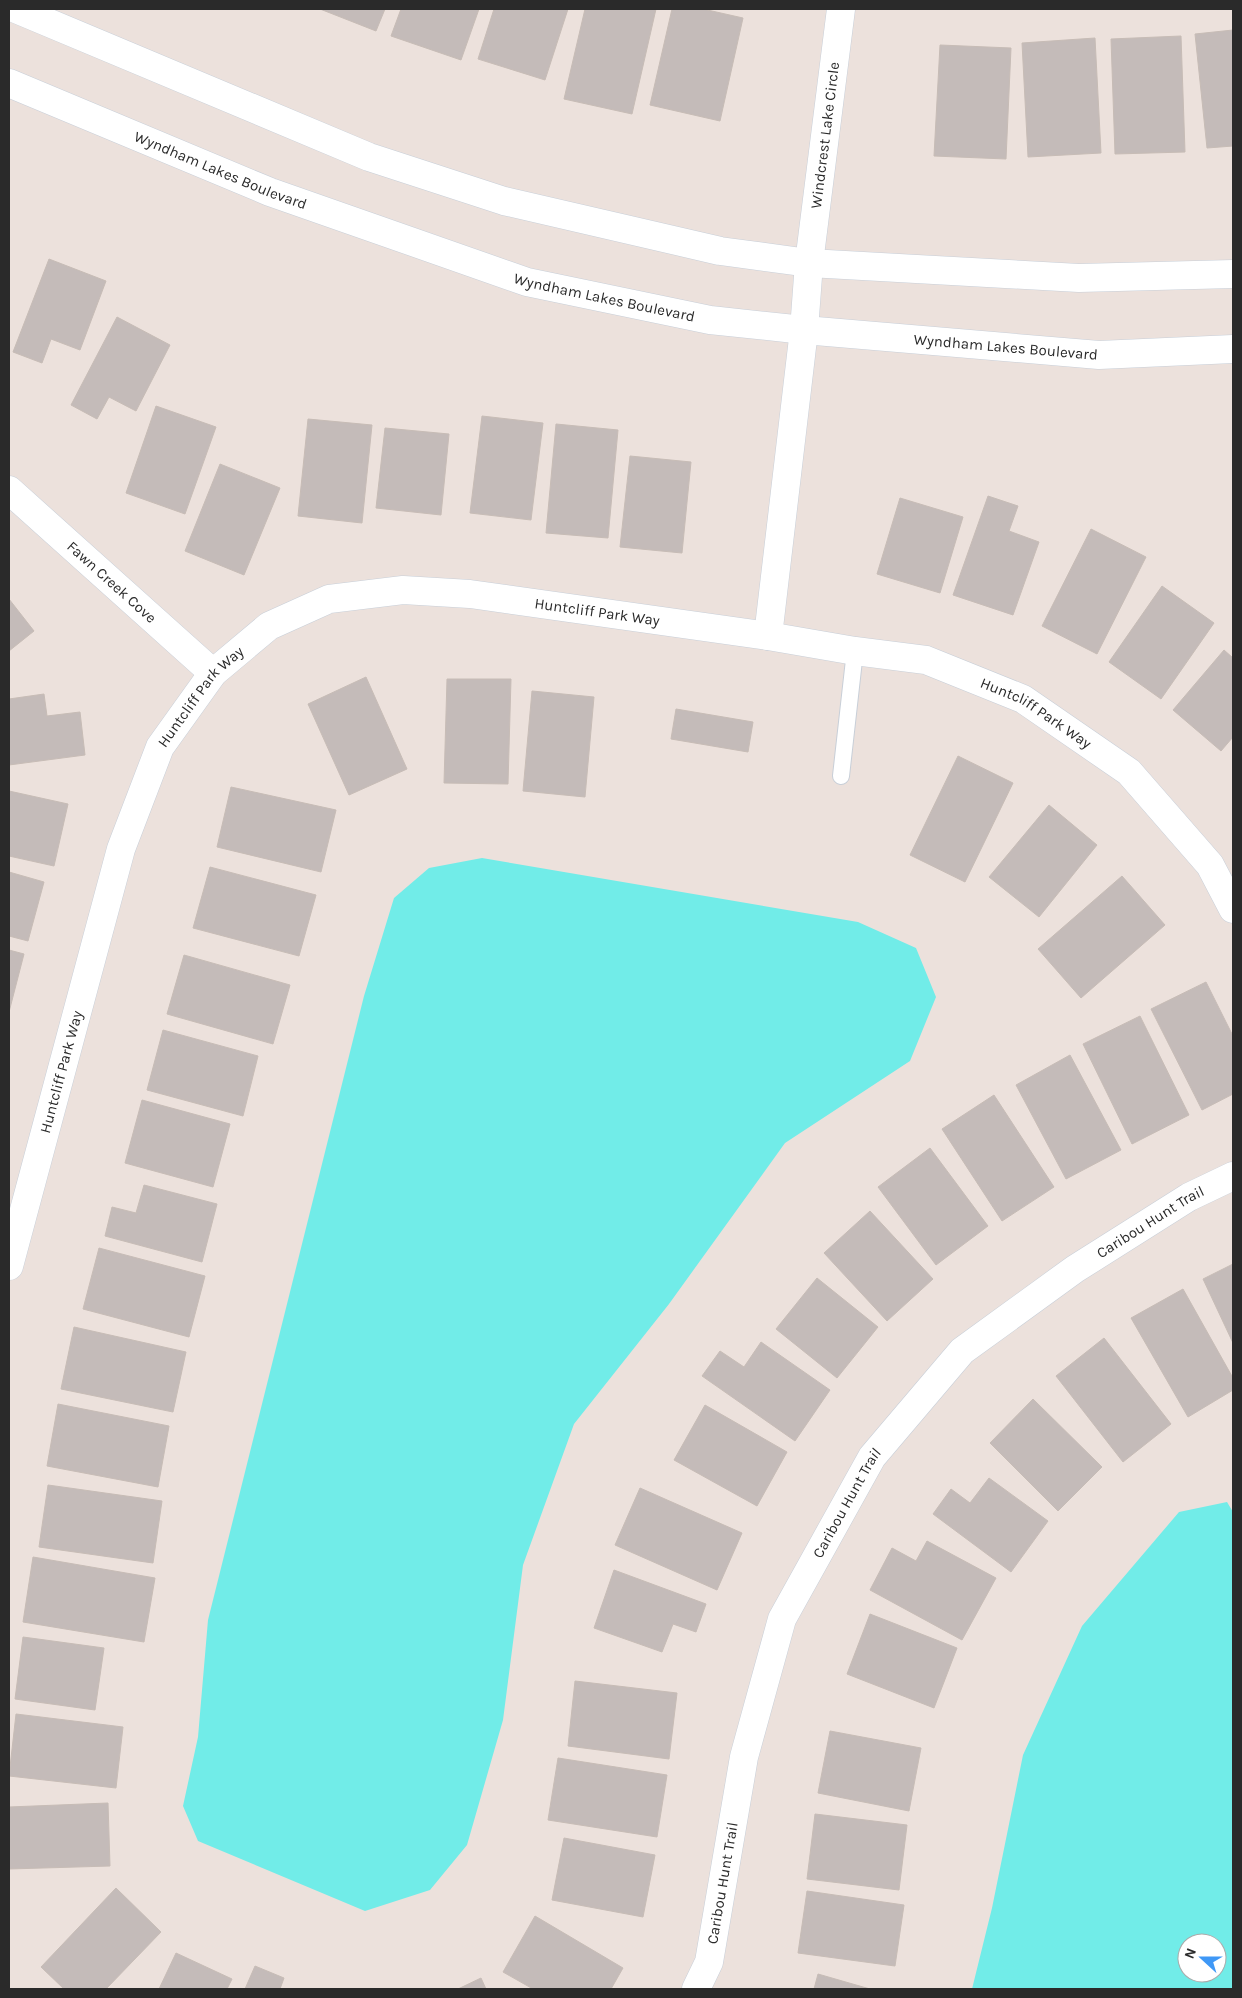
<svg xmlns="http://www.w3.org/2000/svg" width="1242" height="1998" font-family="Karla,sans-serif">
  <style>
    .water { fill: #71ece8; fill-rule: evenodd }
    .building { fill: #c4bbb9; stroke: #c7bcb6 }
    .lines { fill: none; stroke-linecap: round; stroke-linejoin: round }
    .service-casing { stroke: #c8cfd8; stroke-width: 18 }
    .minor-casing { stroke: #c8cfd8; stroke-width: 29 }
    .tertiary-casing { stroke: #c8cfd8; stroke-width: 29 }
    .service { stroke: #fff; stroke-width: 16 }
    .minor { stroke: #fff; stroke-width: 28 }
    .tertiary { stroke: #fff; stroke-width: 28 }
    .labels { text-anchor: middle; dominant-baseline: central; stroke-width: 5; stroke-linejoin: round; paint-order: stroke }
    .street-label { font-size: 15px; fill: #2a2a2a; stroke: #fff }
  </style>
  <rect width="100%" height="100%" fill="#ece1dc"/>
  <path class="water" d="M482,858L858,922L916,948L936,997L910,1061L785,1143L669,1304L574,1424L523,1565L503,1720L467,1845L430,1890L365,1911L198,1841L183,1806L198,1737L208,1620L364,996L394,898L429,868Z
    M1227,1502L1233,1512V1989H972L992,1908L1023,1755L1082,1626L1179,1512ZM1187,1943H1217V1973H1187Z"/>
  <path class="building" d="M320,9H385L376,31Z
    M401,9H479L461,60L391,36Z
    M494,9H568L545,80L478,59Z
    M585,9H656L632,114L564,99Z
    M672,9H703L743,18L720,121L650,105Z
    M1233,30V146L1207,148L1195,34Z
    M1181,36L1185,152L1115,154L1111,39Z
    M1095,38L1101,153L1028,157L1022,43Z
    M940,45L1011,48L1006,159L934,156Z
    M49,259L106,281L80,350L51,339L42,363L13,352Z
    M117,317L170,345L136,411L109,397L97,419L71,405Z
    M156,406L216,427L185,514L126,493Z
    M482,416L543,423L531,520L470,513Z
    M308,419L372,425L362,523L298,516Z
    M556,424L618,430L608,538L546,533Z
    M385,428L449,434L441,515L376,508Z
    M630,456L691,462L682,553L620,547Z
    M220,464L280,488L244,575L185,551Z
    M988,496L1018,506L1009,531L1039,542L1013,615L953,595Z
    M900,498L963,517L940,593L877,574Z
    M1091,529L1146,557L1097,654L1042,626Z
    M1162,586L1214,623L1161,699L1109,662Z
    M9,599L34,631L9,651Z
    M1224,650L1233,658V737L1221,751L1173,710Z
    M366,677L407,769L349,795L308,704Z
    M447,679H511L508,784L444,783Z
    M532,691L594,697L585,797L523,791Z
    M44,694L47,716L80,712L85,755L9,765V699Z
    M676,709L753,722L748,752L671,739Z
    M958,756L1013,783L965,882L910,855Z
    M231,787L336,810L321,872L217,847Z
    M9,791L68,804L54,866L9,856Z
    M1049,805L1097,845L1039,917L989,877Z
    M210,867L316,895L299,956L193,928Z
    M9,872L44,882L28,941L9,936Z
    M1122,876L1165,925L1081,998L1038,949Z
    M9,950L24,954L9,1012Z
    M184,955L290,985L273,1044L167,1014Z
    M1206,982L1233,1036V1094L1202,1110L1151,1009Z
    M1140,1016L1189,1115L1132,1144L1083,1044Z
    M163,1030L258,1056L243,1116L147,1090Z
    M1070,1055L1121,1150L1066,1179L1016,1085Z
    M994,1095L1054,1187L1002,1221L942,1129Z
    M142,1100L230,1124L213,1187L125,1163Z
    M930,1148L988,1226L936,1265L878,1187Z
    M144,1185L217,1204L202,1262L105,1236L112,1207L136,1213Z
    M870,1211L933,1279L887,1321L824,1253Z
    M99,1248L205,1276L189,1337L83,1309Z
    M1233,1264V1343L1203,1279Z
    M817,1278L878,1327L837,1378L776,1329Z
    M1183,1289L1233,1378V1390L1188,1417L1131,1318Z
    M74,1327L186,1352L173,1412L61,1389Z
    M1104,1338L1171,1424L1123,1462L1056,1376Z
    M761,1342L830,1390L795,1441L702,1376L720,1351L744,1367Z
    M1033,1399L1102,1467L1058,1511L990,1443Z
    M58,1404L169,1426L158,1487L47,1466Z
    M705,1405L787,1452L757,1506L674,1460Z
    M989,1478L1048,1521L1011,1572L933,1514L951,1489L970,1503Z
    M48,1485L162,1501L153,1563L39,1547Z
    M640,1488L742,1533L717,1590L615,1545Z
    M927,1541L996,1578L962,1640L870,1590L892,1548L916,1561Z
    M33,1557L155,1578L144,1642L23,1622Z
    M614,1570L706,1604L696,1632L673,1624L662,1652L594,1628Z
    M870,1614L957,1648L934,1708L847,1674Z
    M23,1637L104,1648L95,1710L15,1699Z
    M575,1681L677,1693L669,1759L568,1746Z
    M16,1714L123,1727L116,1788L9,1776Z
    M830,1731L921,1748L909,1811L818,1793Z
    M558,1758L667,1775L657,1837L548,1820Z
    M108,1803L110,1866L9,1869V1807Z
    M815,1814L907,1825L899,1890L807,1879Z
    M564,1838L655,1855L643,1917L552,1900Z
    M116,1888L161,1932L106,1989H64L41,1967Z
    M807,1891L904,1905L895,1966L798,1953Z
    M535,1916L623,1968L611,1989H533L503,1972Z
    M176,1953L232,1979L227,1989H159Z
    M255,1966L284,1978L280,1989H245Z
    M818,1974L870,1989H814Z
    M481,1978L486,1989H458Z"/>
  <g class="lines">
    <defs>
      <path id="service" d="M841,776L855,651"/>
      <g id="minor">
        <path id="s1" d="M9,490L213,673"/>
        <path id="s2" d="M768,636L804,330L809,263L841,9"/>
        <path id="s3" d="M9,1266L121,849L160,747L213,673L269,626L329,599L403,590L470,594L768,636L855,651L926,660L1023,699L1129,772L1210,865L1233,909"/>
        <path id="s4" d="M696,1989L709,1962L744,1757L782,1619L872,1457L962,1351L1075,1269L1189,1197L1233,1176"/>
      </g>
      <g id="tertiary">
        <path d="M16,9L369,157L504,201L720,251L809,263L1079,278L1233,274"/>
        <path id="s5" d="M9,83L270,192L527,282L710,320L804,330L1099,355L1233,349"/>
      </g>
    </defs>
    <use href="#service" class="service-casing"/>
    <use href="#minor" class="minor-casing"/>
    <use href="#tertiary" class="tertiary-casing"/>
    <use href="#service" class="service"/>
    <use href="#minor" class="minor"/>
    <use href="#tertiary" class="tertiary"/>
  </g>
  <g class="labels">
    <g class="street-label">
      <text stroke="none"><textPath href="#s2" startOffset="504">Windcrest Lake Circle</textPath></text>
      <text stroke="none"><textPath href="#s5" startOffset="229">Wyndham Lakes Boulevard</textPath></text>
      <text stroke="none"><textPath href="#s5" startOffset="634">Wyndham Lakes Boulevard</textPath></text>
      <text stroke="none"><textPath href="#s5" startOffset="1039">Wyndham Lakes Boulevard</textPath></text>
      <text stroke="none"><textPath href="#s1" startOffset="138">Fawn Creek Cove</textPath></text>
      <text stroke="none"><textPath href="#s3" startOffset="1041">Huntcliff Park Way</textPath></text>
      <text stroke="none"><textPath href="#s3" startOffset="606">Huntcliff Park Way</textPath></text>
      <text stroke="none"><textPath href="#s3" startOffset="1496">Huntcliff Park Way</textPath></text>
      <text stroke="none"><textPath href="#s3" startOffset="201">Huntcliff Park Way</textPath></text>
      <text stroke="none"><textPath href="#s4" startOffset="934">Caribou Hunt Trail</textPath></text>
      <text stroke="none"><textPath href="#s4" startOffset="514">Caribou Hunt Trail</textPath></text>
      <text stroke="none"><textPath href="#s4" startOffset="110">Caribou Hunt Trail</textPath></text>
    </g>
  </g>
  <rect width="1242" height="1998" fill="none" stroke="#2a2a2a" stroke-width="20"/>
  <g transform="translate(1202 1958) rotate(291)"><circle r="24" fill="#ffffff" stroke="#aaaaaa"/>
  <path d="M0-4L9 19L0 12L-9 19Z" fill="#3f98f6"/>
  <text y="-8" font-size="14" font-weight="bold" text-anchor="middle" fill="#2a2a2a">N</text>
  </g>
</svg>
